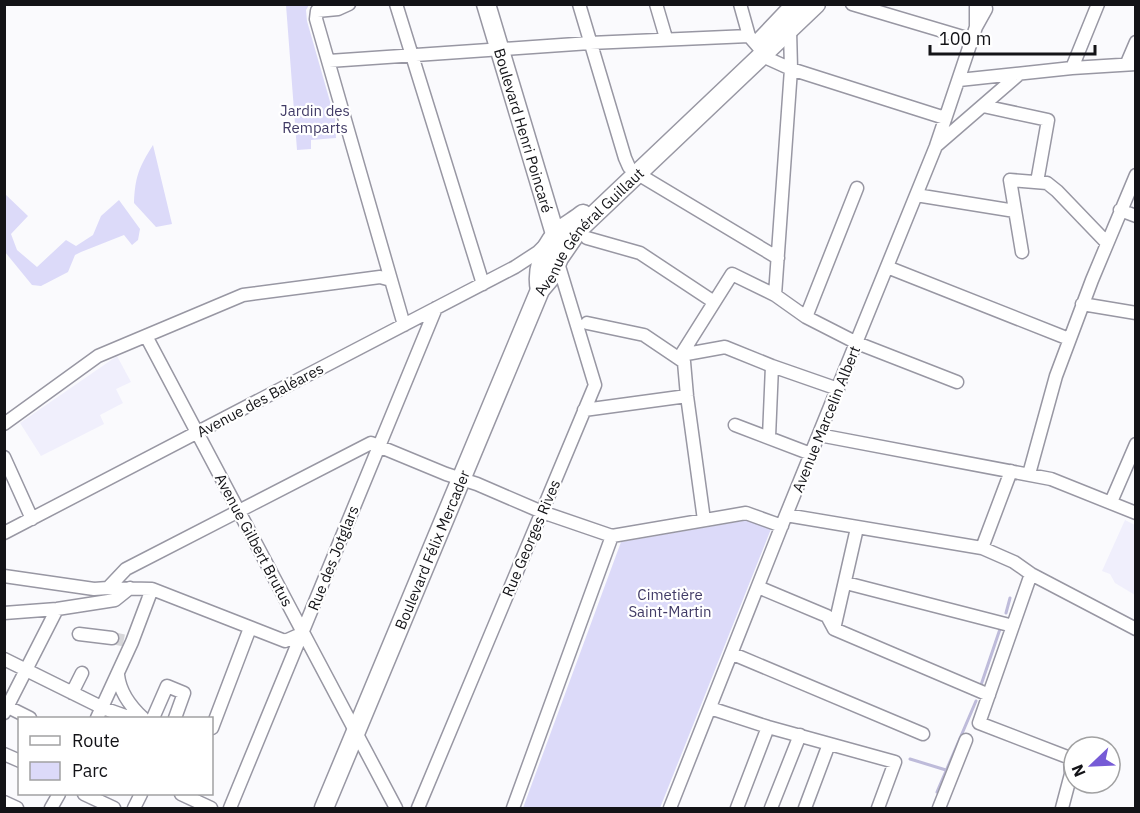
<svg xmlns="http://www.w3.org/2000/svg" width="1140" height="813" font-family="'IBM Plex Sans',sans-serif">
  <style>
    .built { fill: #f0effc }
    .green { fill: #dcdaf9 }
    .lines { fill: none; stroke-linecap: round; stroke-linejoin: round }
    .stream { stroke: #bebbda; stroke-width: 3 }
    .street-tunnel { stroke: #d7d7da; stroke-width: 12; stroke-dasharray: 12 6; stroke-linecap: butt }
    .street-casing { stroke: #9897a3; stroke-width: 15 }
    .secondary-casing { stroke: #9897a3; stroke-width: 21 }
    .street { stroke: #fff; stroke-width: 12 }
    .secondary { stroke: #fff; stroke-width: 18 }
    .labels { text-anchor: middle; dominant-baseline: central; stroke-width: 4.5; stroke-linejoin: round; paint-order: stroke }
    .park-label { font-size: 15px; fill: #413b66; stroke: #fff }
    .street-label { font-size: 15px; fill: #131317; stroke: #fff }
  </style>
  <rect width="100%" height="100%" fill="#fafafd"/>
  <path class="built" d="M117,356L131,382L116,389L123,403L100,415L104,424L41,456L20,423Z
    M1125,520L1135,525V595L1115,583L1110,574L1102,571Z"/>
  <path class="green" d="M286,5H309L306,10L307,21L335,119L336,138L311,140V149L297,150Z
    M153,145L172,224L156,227L134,203C135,177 139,167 153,145Z
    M5,194L28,216L11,234L17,250L37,267L66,240L76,246L93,235L101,216L119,200L140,229L138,240L132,245L124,235L81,252L75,255L68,272L41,286L32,285L5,252L6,230Z
    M749,520L771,529L660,808H523L621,542Z"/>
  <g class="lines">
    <path class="stream" d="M1006,613L1010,598
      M981,685L1000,629
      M910,759L946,770
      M937,792L976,701"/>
    <path class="street-tunnel" d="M112,638L127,641"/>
    <defs>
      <path id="street" d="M349,4L338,9L317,11L316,19L404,325
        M396,4L483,284
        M579,4L625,158L629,167
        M656,4L666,38
        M740,4L749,36L769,59L791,69L945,118
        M852,4L973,40
        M976,4V26
        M329,61L590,43L749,36
        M1127,63L1136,42
        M1072,68L1098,4
        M959,80L1072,68L1136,64
        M983,106L1048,120L1037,182
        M936,146L1018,75
        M638,174L778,258
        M916,195L1015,211
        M1120,210L1136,216
        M587,238L640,253L714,302
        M1022,252L1010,180L1047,183L1057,191L1107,243
        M887,267L1069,339
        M775,295L791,69L790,30
        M1082,304L1136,313
        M806,317L857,188
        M587,323L644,335L684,362
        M146,336L396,808
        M681,355L725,347L772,366L838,389
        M584,410L687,396
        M4,424L98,356L243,295L380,277L391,280
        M735,425L811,454
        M819,435L1051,479L1136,513
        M769,437L772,366
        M4,457L32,519
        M1029,474L1056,376L1092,280L1136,175
        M1111,502L1136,444
        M786,515L982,548L1014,562L1031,574L1136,629
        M704,520L687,396L684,362L681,355L732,274L775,295L806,317L857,343L957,382
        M4,533L515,267L538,252L546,244
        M982,548L1011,471
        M1031,574L979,723L1070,758L1071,774L1062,808
        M4,576L94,589L108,588L152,589L285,641L303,633
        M846,583L1013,626
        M758,587L827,616L834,629L989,695
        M108,588L126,569L371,443L446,474L477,484L542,512L612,536L746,513L782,526
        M4,613L57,609L115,600L130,588
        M834,629L857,528
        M79,634L112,638
        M733,654L923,734
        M4,659L103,708L131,718
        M118,675C120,693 130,706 143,718
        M72,693L82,673
        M4,705L30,718
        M710,708L768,727L895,762L878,808
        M4,713L57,609
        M97,718L132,642L152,589
        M153,718L167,686L184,693L175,718
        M212,728L250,628
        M4,754L20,761
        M84,794L114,808
        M181,794L211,808
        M4,802L17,808
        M51,808L59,794
        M134,808L141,794
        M230,808L436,308
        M418,808L595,385L558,263
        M513,808L612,536
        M670,808L786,515L936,146L976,27L986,9L985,4
        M737,808L768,727
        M771,808L800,735
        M805,808L829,744
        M939,808L966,740"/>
      <g id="secondary">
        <path id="s1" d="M486,4L558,244"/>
        <path d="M760,42L796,4"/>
        <path d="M540,290C536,272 543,249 555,235C563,226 575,221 583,214"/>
        <path id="s2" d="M324,808L540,290L551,277L559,258L579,229L816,4"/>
      </g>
    </defs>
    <use href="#street" class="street-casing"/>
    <use href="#secondary" class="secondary-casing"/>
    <use href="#street" class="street"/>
    <use href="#secondary" class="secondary"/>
  </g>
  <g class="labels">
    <g class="park-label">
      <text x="315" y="110">Jardin des<tspan x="315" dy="17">Remparts</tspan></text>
      <text x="670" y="594">Cimetière<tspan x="670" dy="17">Saint-Martin</tspan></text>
    </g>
    <g class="street-label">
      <text stroke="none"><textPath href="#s1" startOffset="132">Boulevard Henri Poincaré</textPath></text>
      <text stroke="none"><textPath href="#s2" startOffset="638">Avenue Général Guillaut</textPath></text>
      <text transform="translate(260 400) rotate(-28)">Avenue des Baléares</text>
      <text transform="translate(826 419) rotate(-68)">Avenue Marcelin Albert</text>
      <text transform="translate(531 538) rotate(-67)">Rue Georges Rives</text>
      <text transform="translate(254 540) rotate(62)">Avenue Gilbert Brutus</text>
      <text stroke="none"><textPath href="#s2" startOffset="280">Boulevard Félix Mercader</textPath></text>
      <text transform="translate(333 558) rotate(-68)">Rue des Jotglars</text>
    </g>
  </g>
  <rect width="1140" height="813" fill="none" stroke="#131317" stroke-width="12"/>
  <rect x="18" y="717" width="195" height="78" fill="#ffffff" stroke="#a1a1a2" stroke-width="1.5"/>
  <rect x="30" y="736" width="30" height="9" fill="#ffffff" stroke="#a1a1a2" stroke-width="1.5"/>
  <text x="72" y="747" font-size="18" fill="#131317">Route</text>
  <rect x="30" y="762" width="30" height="18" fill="#dcdaf9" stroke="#a1a1a2" stroke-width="1.5"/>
  <text x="72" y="777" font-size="18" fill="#131317">Parc</text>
  <g transform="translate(1092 765) rotate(247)"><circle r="28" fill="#ffffff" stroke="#a1a1a2" stroke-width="1.5"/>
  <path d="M0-4.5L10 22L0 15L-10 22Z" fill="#765bd6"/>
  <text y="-9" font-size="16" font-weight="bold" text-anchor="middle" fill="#131317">N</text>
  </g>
  <path d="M930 45v9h165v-9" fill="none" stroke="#131317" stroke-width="3"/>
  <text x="939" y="45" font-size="18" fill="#131317" stroke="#ffffff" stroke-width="4.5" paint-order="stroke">100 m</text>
</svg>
